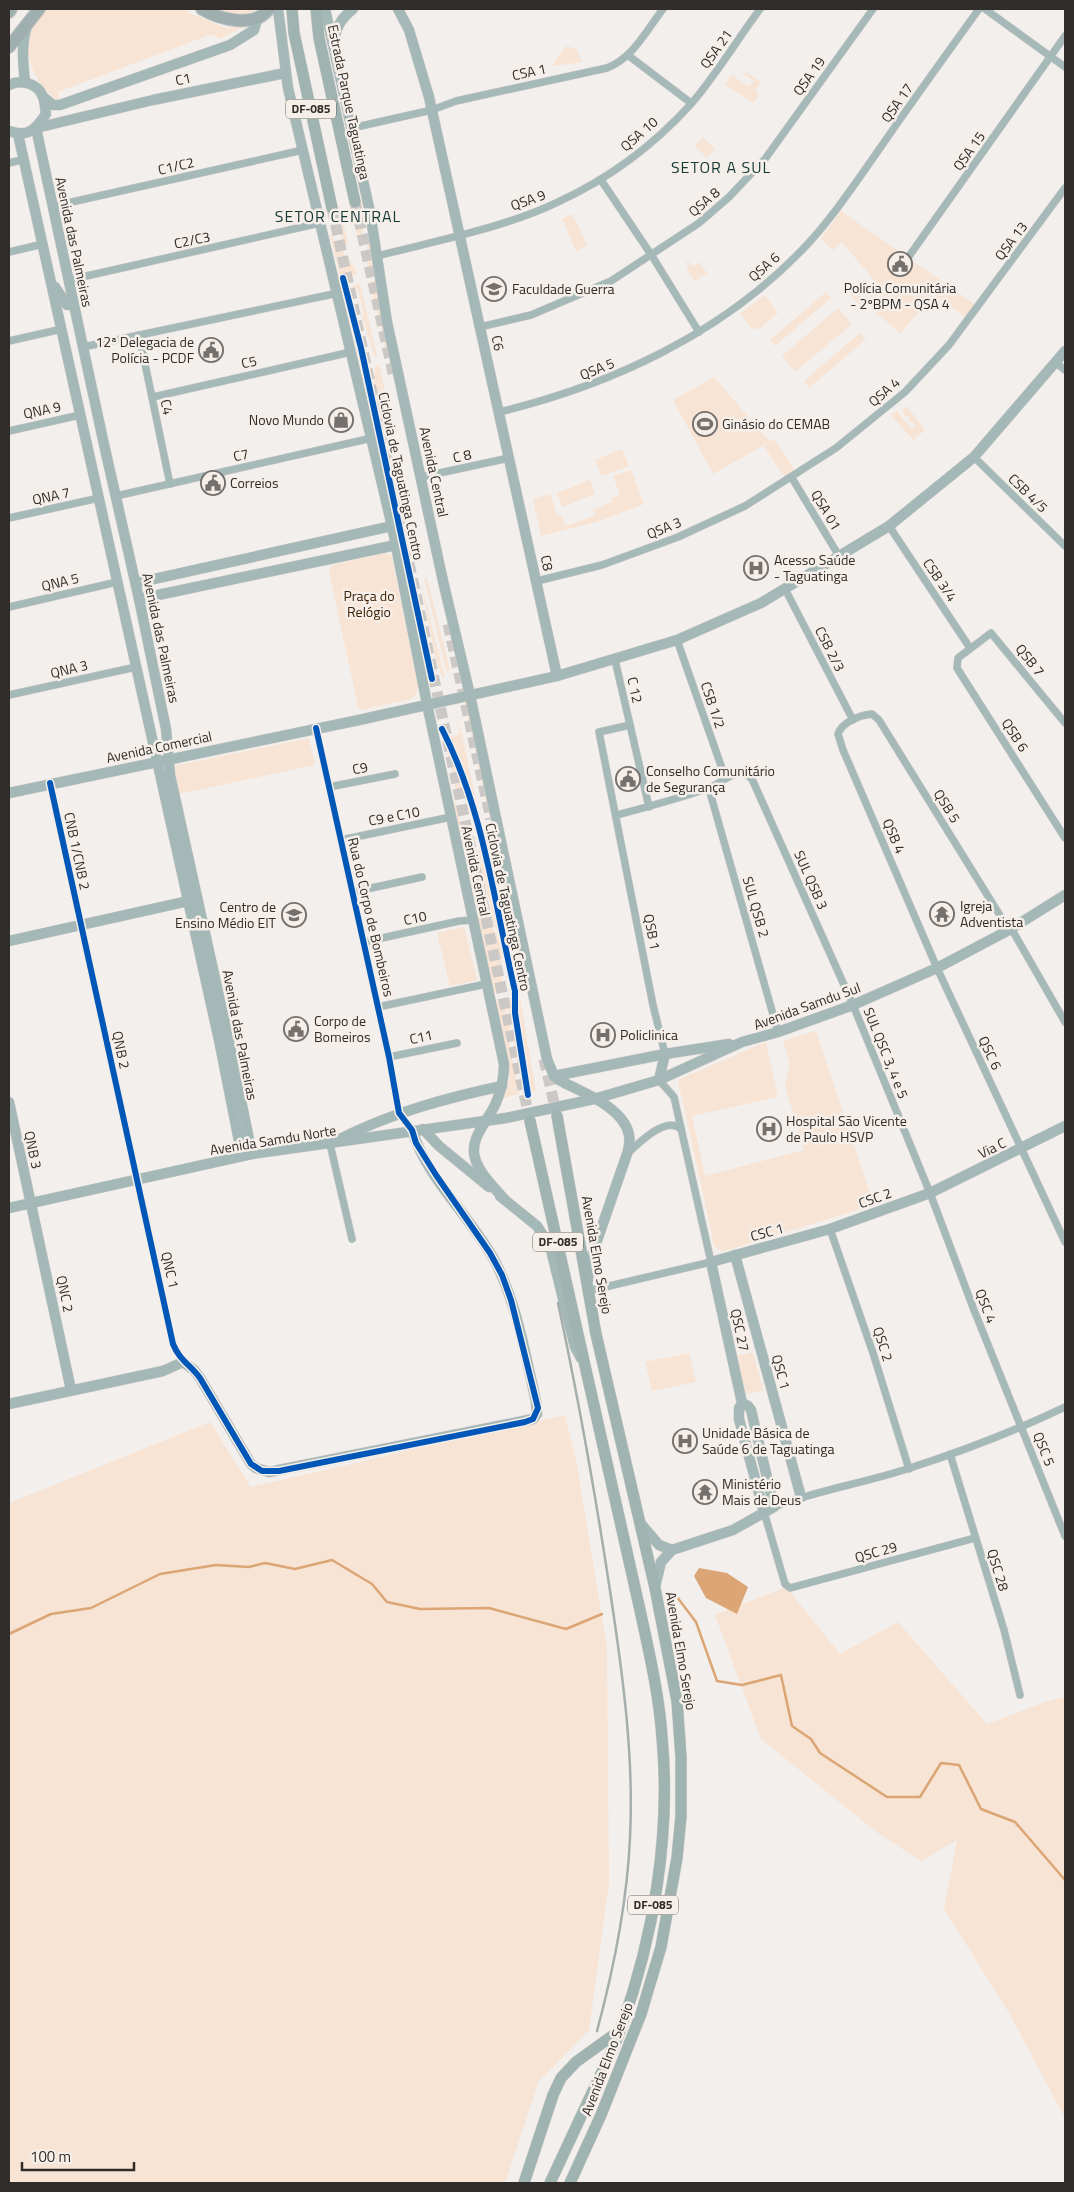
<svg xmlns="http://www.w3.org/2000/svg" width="1074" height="2192" viewBox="0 0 1074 2192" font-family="'Titillium Web',sans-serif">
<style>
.green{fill:#f8e4d4}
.water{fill:#dba575}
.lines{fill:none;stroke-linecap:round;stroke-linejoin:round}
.stream{stroke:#dba575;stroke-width:2.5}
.primary-tunnel{stroke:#ccc8c5;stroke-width:11;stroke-dasharray:11 5.5;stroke-linecap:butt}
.street-casing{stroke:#cfccca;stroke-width:8}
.secondary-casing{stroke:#cfccca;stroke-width:11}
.primary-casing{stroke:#cfccca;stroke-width:12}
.highway-casing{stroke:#cfccca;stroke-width:14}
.street{stroke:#a5b9b9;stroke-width:7}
.secondary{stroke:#a4b8b7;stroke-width:10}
.primary{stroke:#9fb3b0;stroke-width:11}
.highway{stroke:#9fafaf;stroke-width:12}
.rail{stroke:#a4aeac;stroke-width:2.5}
.cycleway-casing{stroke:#f6efe9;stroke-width:9}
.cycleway{stroke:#0057b8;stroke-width:6}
.labels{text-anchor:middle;stroke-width:5;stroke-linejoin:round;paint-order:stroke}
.shield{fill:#f6efe9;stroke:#6b6663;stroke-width:1}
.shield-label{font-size:12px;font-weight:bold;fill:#2f2c2a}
.street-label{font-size:14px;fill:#2f2c2a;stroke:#f6efe9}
.poi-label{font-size:14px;fill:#2f2c2a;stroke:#f6efe9;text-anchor:start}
.park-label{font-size:14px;fill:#402204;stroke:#f6efe9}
.quarter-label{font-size:16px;letter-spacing:1px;fill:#163939;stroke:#f6efe9}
</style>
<rect width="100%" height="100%" fill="#f3efec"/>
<g class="green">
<path d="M42 9H186L189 13 226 28 245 26 220 39 212 34 58 92 60 99H55C34 83 21 50 31 25 33 19 39 14 42 9Z"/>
<path d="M208 9H260L237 17Z"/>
<path d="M566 46 577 49 582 62 554 66 553 64Z"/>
<path d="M746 72 761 82 755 91 759 95 753 103 725 84 732 75 749 87 754 81 744 74Z"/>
<path d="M703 137 715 149 707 158 695 146Z"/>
<path d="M363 199C367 214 363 228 360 244L349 203Z"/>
<path d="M339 206 348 242 347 245 334 226 325 208Z"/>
<path d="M841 211 976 305 967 318 934 295 900 333 866 304 862 308 841 283 845 279 865 301 880 287 842 242 833 250 821 239Z"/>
<path d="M572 214 588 245 576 251 562 219Z"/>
<path d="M370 232 375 267 368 273 365 255Z"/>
<path d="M330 234 355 268 358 275 339 274Z"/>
<path d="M688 261 693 267 699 262 707 273 695 281 686 269 689 266 686 262Z"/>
<path d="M377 276 390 354 387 355 370 282 374 281Z"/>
<path d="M360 283 377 356 375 357 362 316 364 315 358 289 354 290 352 286Z"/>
<path d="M826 292 831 298 775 346 770 340Z"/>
<path d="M764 295 778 313 758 330 755 327 752 329 740 314Z"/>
<path d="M838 308 852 324 795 372 782 356Z"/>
<path d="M860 333 866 339 809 388 804 381Z"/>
<path d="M379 365 394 427 392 466 390 460 392 441 384 405 374 383 375 367Z"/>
<path d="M372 367 370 382 382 408 386 432 381 433 365 368Z"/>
<path d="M714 377 770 442 775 439 795 471 785 478 764 446 768 443 713 474 673 400Z"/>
<path d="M907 406 925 430 913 440 891 415 897 411 904 421 908 423 911 429 915 425 914 423 909 422 910 417 905 416 902 410Z"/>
<path d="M622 449 629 466 601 476 595 460Z"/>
<path d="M631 470 644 504 597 522 541 536 533 499 550 494 557 516 561 515 566 526 595 515 593 510 612 502 611 498 620 495 613 476Z"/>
<path d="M590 480 595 494 562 507 557 493Z"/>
<path d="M385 553 391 555 392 558 418 688 415 695 410 699 361 710 358 707 329 571 332 565Z"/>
<path d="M424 578H427L450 670H446Z"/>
<path d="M420 579 445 678H443L436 660Z"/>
<path d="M413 582 432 666 437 678H433Z"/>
<path d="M468 700 490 817H489L464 701Z"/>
<path d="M456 719 461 731 480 818 479 819 471 792 449 737 460 734Z"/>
<path d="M443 733 465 784 475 817H472L467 794 463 792 457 794Z"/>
<path d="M309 738 315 765 179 794 174 766Z"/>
<path d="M456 803 467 853 472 852 488 903V919L499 940 502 954 501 973 504 991 494 993 454 804Z"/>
<path d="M476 826H477L502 939 491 919 490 902 475 852 481 850 476 833Z"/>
<path d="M480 827H482L518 990H516Z"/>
<path d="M464 927 477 980 450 986 437 933Z"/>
<path d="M520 998 536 1091 524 1093 513 1040 514 1024 506 1004 509 999Z"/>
<path d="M495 1001 501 1003 506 1009 510 1025 509 1042 519 1094 503 1098 510 1077Z"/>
<path d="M816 1031 874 1205 724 1251 719 1250 714 1245 678 1080 766 1042 778 1097 692 1116 705 1176 804 1150 785 1086 790 1064 783 1041Z"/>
<path d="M753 1352 763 1390 746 1394 736 1356Z"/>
<path d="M689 1353 696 1382 652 1391 645 1362Z"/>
<path d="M565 1415 576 1459 607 1648 609 1883 589 2030 539 2081 505 2183H9V1503L210 1422 251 1487Z"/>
<path d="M786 1587 840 1654 898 1622 987 1724 1048 1701 1065 1697V2118L1009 2013 944 1909 957 1840 921 1861 879 1834 761 1739 715 1615Z"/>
</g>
<path class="water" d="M699 1568 727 1573 748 1587 737 1614 706 1598 694 1576Z"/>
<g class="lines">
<g class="stream">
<path d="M677 1597 696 1622 717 1681 742 1685 781 1675 792 1726 811 1739 820 1753 887 1797H920L941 1763 959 1765 981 1809 1015 1822 1065 1880"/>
<path d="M9 1634 51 1614 91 1608 160 1574 216 1565 249 1567 265 1563 295 1569 332 1560 372 1584 387 1602 420 1609 489 1608 566 1629 602 1614"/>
</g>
<g class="primary-tunnel">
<path d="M355 202 394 377"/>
<path d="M332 208 530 1121"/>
<path d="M448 624 491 819"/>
<path d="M544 1059 557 1116"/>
</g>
<defs>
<g id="street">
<path d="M985 9 1065 67"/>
<path d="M629 56 691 103"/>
<path d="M352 128 432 110 456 101 607 68C633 58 646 31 663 9"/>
<path d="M9 163 25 159"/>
<path d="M601 180 652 256 699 332"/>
<path d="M54 206 303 150"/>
<path d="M9 252 43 244"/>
<path d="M377 256C435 241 504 228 558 202 608 179 654 145 691 104 716 75 737 40 760 9"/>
<path d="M907 259 1065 36"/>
<path d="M69 280 320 223"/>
<path d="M480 327 531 315 611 281 699 223 729 197 765 159 873 9"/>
<path d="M139 335 170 484"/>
<path d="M9 341 62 329"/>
<path d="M83 347 338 293"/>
<path d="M1056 363 1065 370"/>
<path d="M153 397 351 352"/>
<path d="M499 412C611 385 721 334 802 250 831 220 854 185 878 151 911 103 945 56 979 9"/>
<path d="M9 431 80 415"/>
<path d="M974 457 1065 546"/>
<path d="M421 477 509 458"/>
<path d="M792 478 839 556"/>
<path d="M116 496 372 438"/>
<path d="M9 518 99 498"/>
<path d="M889 526 970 648"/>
<path d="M537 581 602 565 678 537 745 506 836 448 905 392 949 345 1065 188"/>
<path d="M785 589 853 720"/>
<path d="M9 607 117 582"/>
<path d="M677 640 725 777"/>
<path d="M615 660 649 807"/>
<path d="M9 695 136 667"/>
<path d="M1065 723 991 633 958 658 957 668 1065 838"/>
<path d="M630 725 599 732 653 1005 665 1054"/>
<path d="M316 728 389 1057 399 1113 412 1130"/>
<path d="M50 783 173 1344 183 1362"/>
<path d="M329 787 395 774"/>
<path d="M709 789 778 1032"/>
<path d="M617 815C647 807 677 799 706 789 720 785 729 772 745 773L752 779 853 1005 930 1193 974 1310 1065 1536"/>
<path d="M341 840 451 817"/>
<path d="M353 892 422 877"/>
<path d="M1011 928 1065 1022"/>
<path d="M1009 930 879 720 872 714C860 715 842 722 838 734L843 750 937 968 1065 1242"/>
<path d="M364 942 459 921 472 920"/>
<path d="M378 1007 486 984"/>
<path d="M389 1057 457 1043"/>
<path d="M330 1144 352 1239"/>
<path d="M628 1153C638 1144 666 1115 681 1129"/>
<path d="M830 1229 873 1353 909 1469"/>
<path d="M588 1291 711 1262 674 1097 659 1080"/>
<path d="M950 1454 1004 1630 1020 1695"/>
<path d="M774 1507C818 1490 865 1483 910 1468 963 1451 1015 1431 1065 1407"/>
<path d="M764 1512 785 1584 790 1588 975 1538"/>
</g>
<g id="secondary">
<path d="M278 9 288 88 392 526 427 704 504 1064C504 1079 501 1092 495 1105 487 1122 469 1139 475 1158 479 1173 494 1187 504 1199"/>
<path d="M325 9 370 212 387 322 443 581 470 695 547 1059 554 1076 559 1080C581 1092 624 1107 629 1135 630 1139 629 1146 628 1151L590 1261 588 1280"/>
<path d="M398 9 409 30 429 97 557 676"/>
<path d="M333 43C336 28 341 18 353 9"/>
<path d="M25 82C23 63 21 44 27 26"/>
<path d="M9 85C21 79 38 83 43 97 45 102 45 109 46 114 36 129 28 138 9 131"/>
<path d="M43 97 53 105H60L230 45 254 30 258 17"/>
<path d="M18 134 219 1040 242 1156"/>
<path d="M55 287 67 305H70L72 300"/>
<path d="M136 583 392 526"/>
<path d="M139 599 396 545"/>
<path d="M9 793 359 720 557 676 677 640 761 603 889 526 974 457 1065 351"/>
<path d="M9 941 193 900"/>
<path d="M554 1076 665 1054 729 1044"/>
<path d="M659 1080 665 1054"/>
<path d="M9 1102 71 1390"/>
<path d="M423 1129 439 1146 489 1187"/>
<path d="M340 1139C391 1113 446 1098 502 1086"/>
<path d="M252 1154 228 1037 170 775 166 729 139 599 103 440 36 128 153 100 285 73"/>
<path d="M500 1196 537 1226 550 1246 575 1347 581 1358"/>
<path d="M9 1208 252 1154 506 1118 594 1099 659 1080 742 1042 778 1032 853 1005 937 968 1009 930 1065 895"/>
<path d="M735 1255 801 1497"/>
<path d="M9 1404 163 1371 183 1362 194 1370 200 1378 251 1464 256 1468 269 1472 533 1419 537 1414 536 1401C525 1354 516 1298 492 1256 467 1213 427 1178 412 1130"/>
<path d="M764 1512 739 1419V1408L742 1403 711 1262 830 1229 930 1193 1065 1126"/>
<path d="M641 1524 659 1545 672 1550"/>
<path d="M655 1587 661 1562 672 1550 733 1530 774 1507 751 1410 748 1406 742 1403"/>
</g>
<g id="primary">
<path d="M292 9 294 33 332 208"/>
<path d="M316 9 319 38 355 202"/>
<path d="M557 1116 596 1334 655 1588 677 1701 681 1757V1816L677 1858 661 1947 641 2014 601 2115 570 2183"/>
<path d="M530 1121 640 1610C649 1652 659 1694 662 1737 671 1834 654 1936 621 2028 615 2046 606 2063 598 2080 582 2114 566 2149 550 2183"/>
<path d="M524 2183 553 2095 561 2078 576 2062 619 2031"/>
</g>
<g id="highway">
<path d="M202 9C219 19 254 29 269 9"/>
<path d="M9 12 11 9"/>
<path d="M9 47 39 9"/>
</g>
</defs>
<use href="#street" class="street-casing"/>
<use href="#secondary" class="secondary-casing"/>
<use href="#primary" class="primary-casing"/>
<use href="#highway" class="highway-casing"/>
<use href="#street" class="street"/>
<use href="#secondary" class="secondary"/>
<use href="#primary" class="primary"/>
<use href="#highway" class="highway"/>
<path class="rail" d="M558 1303C579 1401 596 1498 611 1597 623 1677 634 1757 630 1838 627 1904 614 1968 597 2031"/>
<defs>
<g id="cycleway">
<path d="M343 278 361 348 432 679"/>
<path d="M442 729C484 811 494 902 515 991V1013L528 1095"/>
<path d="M50 783 173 1344C180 1361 190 1364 200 1378L251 1464 262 1471H279L525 1422 533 1419 538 1408 511 1300 502 1275 490 1253 436 1175 416 1143 412 1130 399 1113 389 1057 316 728"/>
</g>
</defs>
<use href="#cycleway" class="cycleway-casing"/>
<use href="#cycleway" class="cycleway"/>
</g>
<defs>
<symbol id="civic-ring" viewBox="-11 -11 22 22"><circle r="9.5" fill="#f6efe9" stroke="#74706e" stroke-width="1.5"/><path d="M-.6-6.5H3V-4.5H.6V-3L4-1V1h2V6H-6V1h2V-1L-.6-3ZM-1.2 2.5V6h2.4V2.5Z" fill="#74706e"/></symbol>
<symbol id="university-ring" viewBox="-11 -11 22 22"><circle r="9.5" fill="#f6efe9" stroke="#74706e" stroke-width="1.5"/><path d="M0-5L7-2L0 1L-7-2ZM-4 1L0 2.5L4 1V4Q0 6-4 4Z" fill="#74706e"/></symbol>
<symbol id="shop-ring" viewBox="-11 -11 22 22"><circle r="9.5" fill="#f6efe9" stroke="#74706e" stroke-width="1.5"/><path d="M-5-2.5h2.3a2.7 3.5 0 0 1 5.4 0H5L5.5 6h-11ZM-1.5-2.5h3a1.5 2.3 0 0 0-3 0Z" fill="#74706e"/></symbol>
<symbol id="stadium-ring" viewBox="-11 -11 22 22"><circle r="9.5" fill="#f6efe9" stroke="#74706e" stroke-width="1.5"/><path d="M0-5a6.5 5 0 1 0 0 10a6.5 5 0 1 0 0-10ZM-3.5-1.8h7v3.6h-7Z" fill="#74706e"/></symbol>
<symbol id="hospital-ring" viewBox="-11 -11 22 22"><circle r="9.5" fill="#f6efe9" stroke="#74706e" stroke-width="1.5"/><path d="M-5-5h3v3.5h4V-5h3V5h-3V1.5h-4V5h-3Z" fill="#74706e"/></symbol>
<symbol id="temple-ring" viewBox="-11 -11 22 22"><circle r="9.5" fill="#f6efe9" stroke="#74706e" stroke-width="1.5"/><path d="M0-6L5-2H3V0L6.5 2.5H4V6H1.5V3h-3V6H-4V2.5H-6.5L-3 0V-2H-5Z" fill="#74706e"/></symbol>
<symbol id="school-ring" viewBox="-11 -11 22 22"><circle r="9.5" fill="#f6efe9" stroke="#74706e" stroke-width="1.5"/><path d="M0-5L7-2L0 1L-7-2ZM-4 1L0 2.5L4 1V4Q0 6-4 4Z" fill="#74706e"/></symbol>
</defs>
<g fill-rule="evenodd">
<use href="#civic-ring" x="886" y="250" width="28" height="28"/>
<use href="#university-ring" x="480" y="275" width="28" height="28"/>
<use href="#civic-ring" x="197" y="336" width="28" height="28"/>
<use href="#shop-ring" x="327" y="406" width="28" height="28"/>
<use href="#stadium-ring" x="691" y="410" width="28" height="28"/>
<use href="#civic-ring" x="199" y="469" width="28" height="28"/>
<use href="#hospital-ring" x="742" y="554" width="28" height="28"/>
<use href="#civic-ring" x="614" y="765" width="28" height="28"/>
<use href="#temple-ring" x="928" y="900" width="28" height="28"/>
<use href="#school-ring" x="280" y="901" width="28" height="28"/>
<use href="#civic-ring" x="282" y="1015" width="28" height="28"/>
<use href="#hospital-ring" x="589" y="1021" width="28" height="28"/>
<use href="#hospital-ring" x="755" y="1115" width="28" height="28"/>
<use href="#hospital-ring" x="671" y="1427" width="28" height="28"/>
<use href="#temple-ring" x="691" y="1478" width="28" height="28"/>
</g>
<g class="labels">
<g class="shield">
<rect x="286" y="99.5" width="50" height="19" rx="4"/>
<rect x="533" y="1232.5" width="50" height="19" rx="4"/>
<rect x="628" y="1895.5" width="50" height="19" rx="4"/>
</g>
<g class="shield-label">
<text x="311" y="113">DF-085</text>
<text x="558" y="1246">DF-085</text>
<text x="653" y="1909">DF-085</text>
</g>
<g class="street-label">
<text transform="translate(716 49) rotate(-54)" y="5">QSA 21</text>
<text transform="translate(529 72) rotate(-12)" y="5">CSA 1</text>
<text transform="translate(809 76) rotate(-54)" y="5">QSA 19</text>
<text transform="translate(183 79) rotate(-12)" y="5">C1</text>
<text transform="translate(349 102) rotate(78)" y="5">Estrada Parque Taguatinga</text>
<text transform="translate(897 103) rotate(-55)" y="5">QSA 17</text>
<text transform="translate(639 134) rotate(-41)" y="5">QSA 10</text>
<text transform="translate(969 151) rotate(-54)" y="5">QSA 15</text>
<text transform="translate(176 166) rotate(-13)" y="5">C1/C2</text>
<text transform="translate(528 200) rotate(-20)" y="5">QSA 9</text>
<text transform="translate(704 202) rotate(-41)" y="5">QSA 8</text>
<text transform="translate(192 240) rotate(-12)" y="5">C2/C3</text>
<text transform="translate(1011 241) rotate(-53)" y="5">QSA 13</text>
<text transform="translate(74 242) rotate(78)" y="5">Avenida das Palmeiras</text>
<text transform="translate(764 267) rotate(-41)" y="5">QSA 6</text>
<text transform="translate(498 343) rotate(78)" y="5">C6</text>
<text transform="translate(249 362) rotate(-13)" y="5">C5</text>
<text transform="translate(597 369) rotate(-22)" y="5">QSA 5</text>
<text transform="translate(884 392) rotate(-41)" y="5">QSA 4</text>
<text transform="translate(167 407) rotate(78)" y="5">C4</text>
<text transform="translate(42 410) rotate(-12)" y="5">QNA 9</text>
<text transform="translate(241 455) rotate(-13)" y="5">C7</text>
<text transform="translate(462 456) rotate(-12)" y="5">C 8</text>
<text transform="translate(434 472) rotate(78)" y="5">Avenida Central</text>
<text transform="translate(401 476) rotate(78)" y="5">Ciclovia de Taguatinga Centro</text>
<text transform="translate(1028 493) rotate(44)" y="5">CSB 4/5</text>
<text transform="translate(51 496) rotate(-12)" y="5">QNA 7</text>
<text transform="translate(826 510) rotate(59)" y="5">QSA 01</text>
<text transform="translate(664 528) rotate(-22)" y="5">QSA 3</text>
<text transform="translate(547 563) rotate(77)" y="5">C8</text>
<text transform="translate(940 580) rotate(56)" y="5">CSB 3/4</text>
<text transform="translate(60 582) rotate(-13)" y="5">QNA 5</text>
<text transform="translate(161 638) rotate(78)" y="5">Avenida das Palmeiras</text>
<text transform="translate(830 649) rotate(63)" y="5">CSB 2/3</text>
<text transform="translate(1030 660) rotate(51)" y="5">QSB 7</text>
<text transform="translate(69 669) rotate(-13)" y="5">QNA 3</text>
<text transform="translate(635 690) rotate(77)" y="5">C 12</text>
<text transform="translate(713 705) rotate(71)" y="5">CSB 1/2</text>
<text transform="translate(1015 735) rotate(57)" y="5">QSB 6</text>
<text transform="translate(159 747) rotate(-12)" y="5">Avenida Comercial</text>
<text transform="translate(360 768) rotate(-12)" y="5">C9</text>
<text transform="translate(947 806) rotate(58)" y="5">QSB 5</text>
<text transform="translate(394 816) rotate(-11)" y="5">C9 e C10</text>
<text transform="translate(894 836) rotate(67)" y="5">QSB 4</text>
<text transform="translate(77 851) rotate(78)" y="5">CNB 1/CNB 2</text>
<text transform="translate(476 871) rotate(78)" y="5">Avenida Central</text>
<text transform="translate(811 880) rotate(66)" y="5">SUL QSB 3</text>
<text transform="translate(508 907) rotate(78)" y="5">Ciclovia de Taguatinga Centro</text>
<text transform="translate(756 907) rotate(74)" y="5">SUL QSB 2</text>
<text transform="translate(371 917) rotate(77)" y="5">Rua do Corpo de Bombeiros</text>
<text transform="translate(415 918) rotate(-12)" y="5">C10</text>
<text transform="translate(652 932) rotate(79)" y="5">QSB 1</text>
<text transform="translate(807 1006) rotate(-20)" y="5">Avenida Samdu Sul</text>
<text transform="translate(240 1035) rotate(79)" y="5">Avenida das Palmeiras</text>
<text transform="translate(421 1037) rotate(-12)" y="5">C11</text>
<text transform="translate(121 1050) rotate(78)" y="5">QNB 2</text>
<text transform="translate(886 1053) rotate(68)" y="5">SUL QSC 3, 4 e 5</text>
<text transform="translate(990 1053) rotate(65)" y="5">QSC 6</text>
<text transform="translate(273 1140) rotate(-9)" y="5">Avenida Samdu Norte</text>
<text transform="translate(992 1148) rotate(-26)" y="5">Via C</text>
<text transform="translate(33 1150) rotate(78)" y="5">QNB 3</text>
<text transform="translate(875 1198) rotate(-20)" y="5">CSC 2</text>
<text transform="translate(767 1232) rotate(-15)" y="5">CSC 1</text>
<text transform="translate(597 1255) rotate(80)" y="5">Avenida Elmo Serejo</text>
<text transform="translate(170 1270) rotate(77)" y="5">QNC 1</text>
<text transform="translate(65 1294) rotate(78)" y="5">QNC 2</text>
<text transform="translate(986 1306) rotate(69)" y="5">QSC 4</text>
<text transform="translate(740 1330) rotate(78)" y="5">QSC 27</text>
<text transform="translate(883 1344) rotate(72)" y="5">QSC 2</text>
<text transform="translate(781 1372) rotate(75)" y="5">QSC 1</text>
<text transform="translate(1044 1449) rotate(68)" y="5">QSC 5</text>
<text transform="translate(876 1552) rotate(-16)" y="5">QSC 29</text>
<text transform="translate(998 1570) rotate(73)" y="5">QSC 28</text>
<text transform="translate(681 1651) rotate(80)" y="5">Avenida Elmo Serejo</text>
<text transform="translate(607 2059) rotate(-69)" y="5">Avenida Elmo Serejo</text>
</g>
<g class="poi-label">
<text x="900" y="293" text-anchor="middle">Polícia Comunitária<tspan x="900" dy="16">- 2ºBPM - QSA 4</tspan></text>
<text x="512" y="294">Faculdade Guerra</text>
<text x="194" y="347" text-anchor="end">12ª Delegacia de<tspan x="194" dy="16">Polícia - PCDF</tspan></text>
<text x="324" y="425" text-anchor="end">Novo Mundo</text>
<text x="722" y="429">Ginásio do CEMAB</text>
<text x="230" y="488">Correios</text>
<text x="774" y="565">Acesso Saúde<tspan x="774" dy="16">- Taguatinga</tspan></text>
<text x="646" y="776">Conselho Comunitário<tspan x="646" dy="16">de Segurança</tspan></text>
<text x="960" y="911">Igreja<tspan x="960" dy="16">Adventista</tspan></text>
<text x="276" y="912" text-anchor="end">Centro de<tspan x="276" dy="16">Ensino Médio EIT</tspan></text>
<text x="314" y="1026">Corpo de<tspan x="314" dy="16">Bomeiros</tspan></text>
<text x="620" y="1040">Policlinica</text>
<text x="786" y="1126">Hospital São Vicente<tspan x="786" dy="16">de Paulo HSVP</tspan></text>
<text x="702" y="1438">Unidade Básica de<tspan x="702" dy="16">Saúde 6 de Taguatinga</tspan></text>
<text x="722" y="1489">Ministério<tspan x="722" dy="16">Mais de Deus</tspan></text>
</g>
<g class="park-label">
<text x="369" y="601">Praça do<tspan x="369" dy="16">Relógio</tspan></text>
</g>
<g class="quarter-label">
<text x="721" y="173">SETOR A SUL</text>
<text x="338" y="222">SETOR CENTRAL</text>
</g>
</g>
<rect width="1074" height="2192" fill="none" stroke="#2f2c2a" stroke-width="20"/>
<path d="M22 2162v8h112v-8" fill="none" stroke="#2f2c2a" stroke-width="2.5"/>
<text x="30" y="2162" font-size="15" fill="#2f2c2a" stroke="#f6efe9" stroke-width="4" paint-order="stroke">100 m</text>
</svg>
